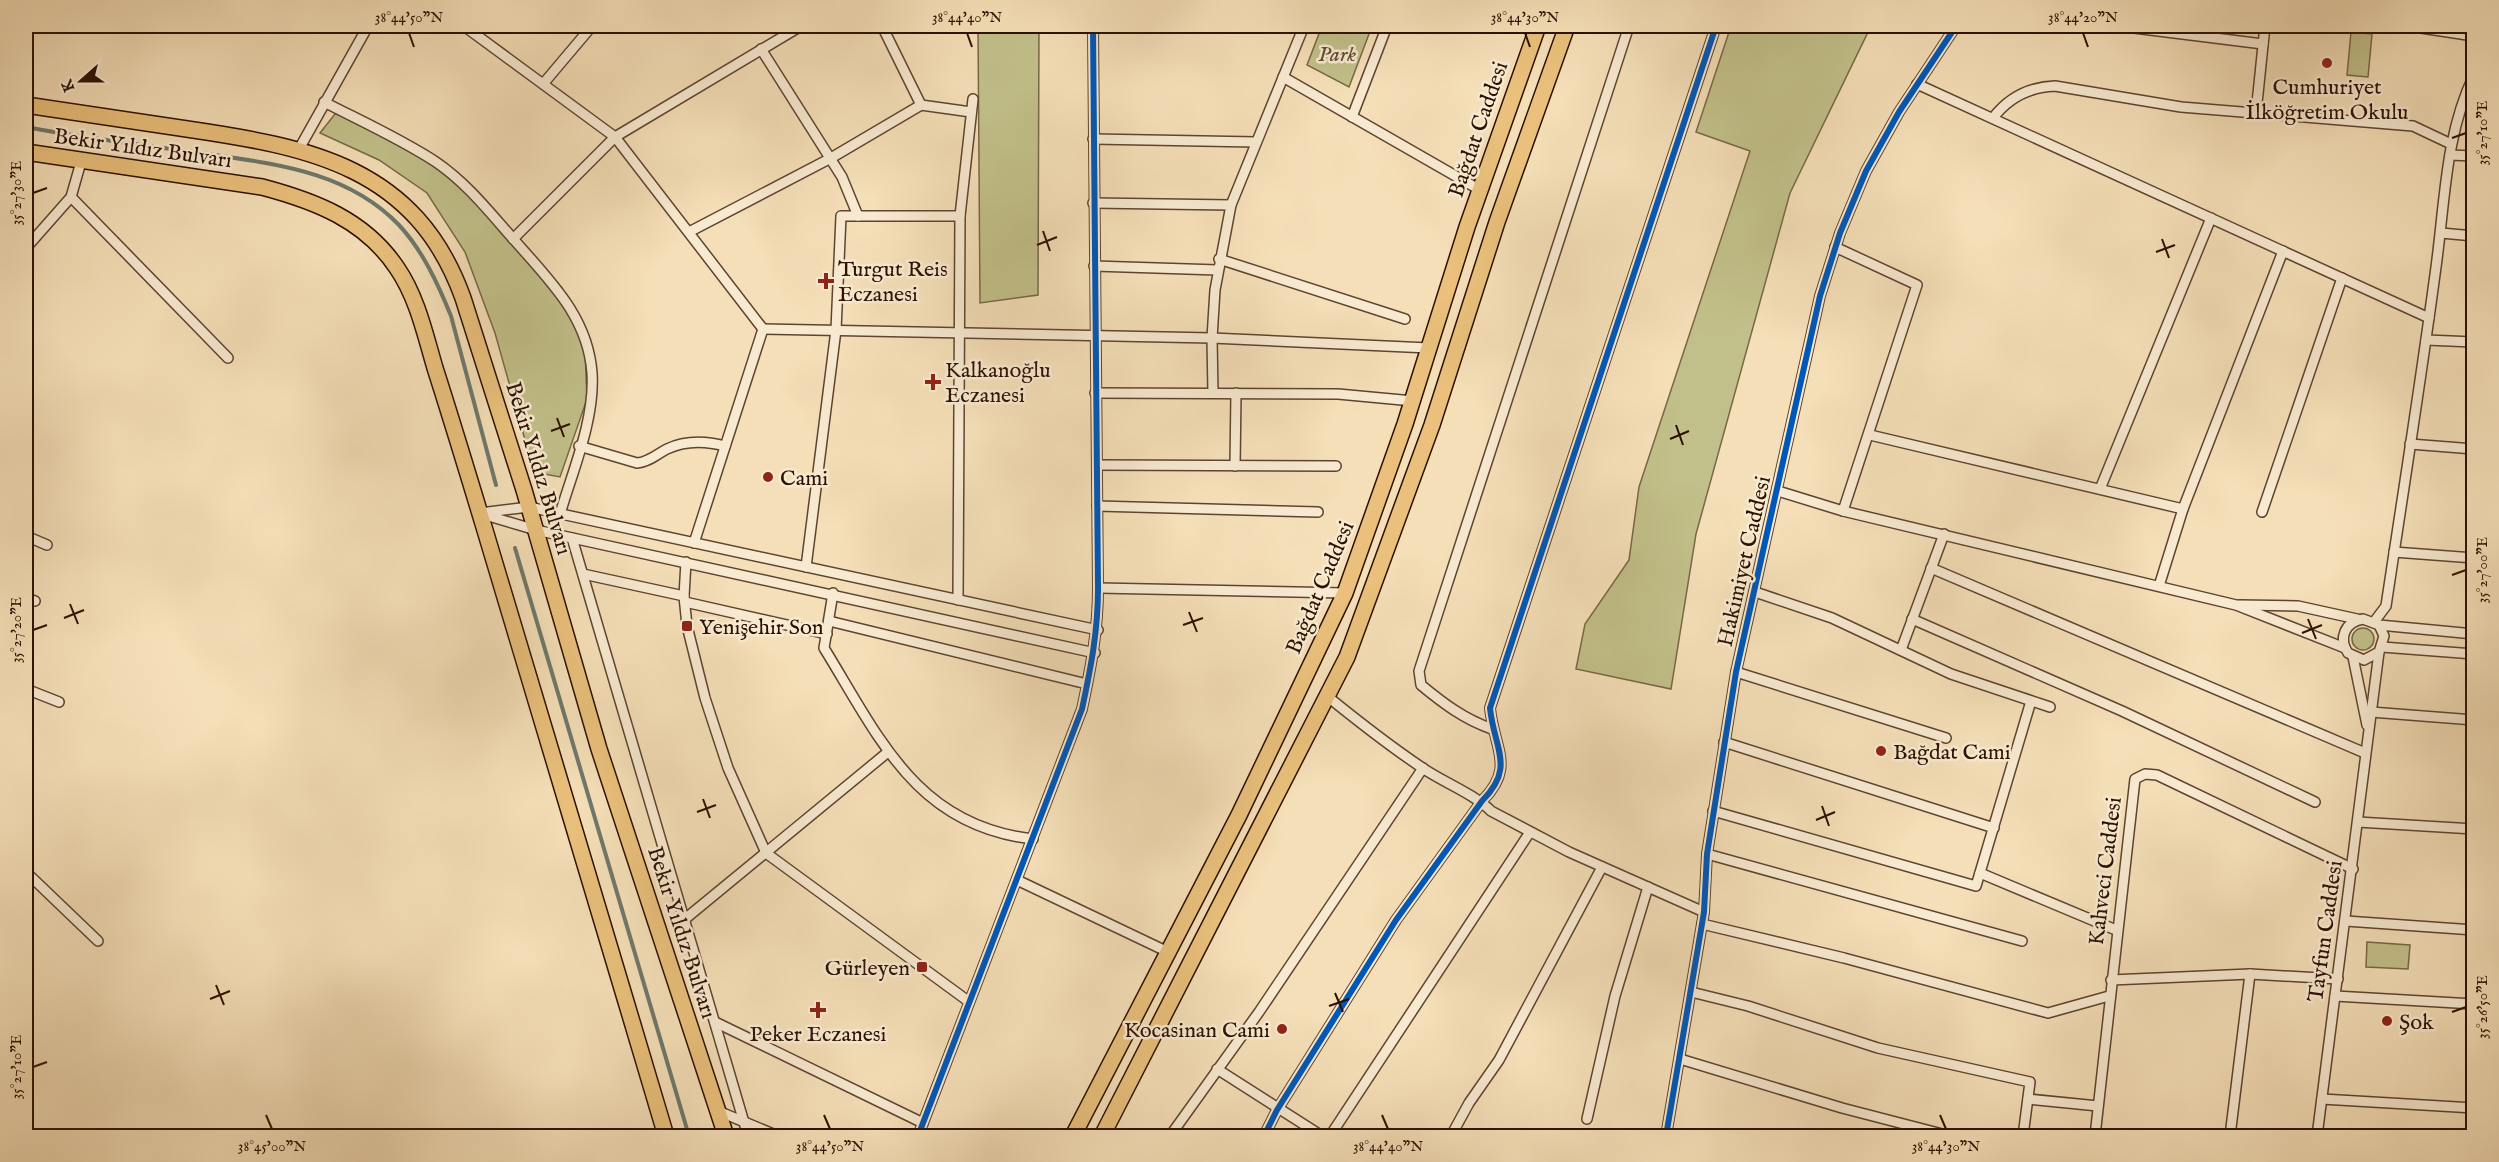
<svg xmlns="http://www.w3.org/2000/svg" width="2499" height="1162" viewBox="0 0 2499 1162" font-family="'IM FELL English',serif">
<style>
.green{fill:#c2c08a;stroke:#776846;stroke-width:1.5}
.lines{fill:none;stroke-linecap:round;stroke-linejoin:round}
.stream{stroke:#6f786b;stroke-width:4}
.minor-casing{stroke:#5e442f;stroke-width:12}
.primary-casing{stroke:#2c1101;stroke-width:18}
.minor{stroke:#f8ead1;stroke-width:9}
.primary{stroke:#eac07c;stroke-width:15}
.cycleway-casing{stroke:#f8ead1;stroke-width:10}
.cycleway{stroke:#0057b8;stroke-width:6}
.ticks{fill:none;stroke:#2c1101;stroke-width:2}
.poi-dot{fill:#8f2418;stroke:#f8ead1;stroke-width:2}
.labels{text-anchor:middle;stroke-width:5;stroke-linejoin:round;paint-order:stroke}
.park-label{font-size:22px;font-style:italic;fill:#604e31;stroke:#f8ead1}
.poi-label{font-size:22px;fill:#2c1101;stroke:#f8ead1;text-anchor:start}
.street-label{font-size:22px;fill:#2c1101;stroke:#f8ead1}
.neatline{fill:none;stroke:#2c1101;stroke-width:2}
.ticks-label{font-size:15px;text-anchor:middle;fill:#2c1101}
</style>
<rect width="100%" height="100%" fill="#f5dfb8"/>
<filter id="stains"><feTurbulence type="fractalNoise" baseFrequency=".00333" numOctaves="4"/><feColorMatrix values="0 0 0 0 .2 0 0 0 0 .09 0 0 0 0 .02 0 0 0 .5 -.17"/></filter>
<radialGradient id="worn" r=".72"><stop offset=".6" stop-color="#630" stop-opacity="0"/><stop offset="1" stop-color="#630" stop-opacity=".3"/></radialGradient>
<g class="green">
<path d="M978 26H1039L1038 295 980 303Z"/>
<path d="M1322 26H1372L1349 87 1307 65Z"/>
<path d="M1731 26H1855L1868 32 1790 193 1696 534 1671 689 1576 669 1585 624 1629 560 1639 487 1750 151 1696 132Z"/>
<path d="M2351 32 2372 34 2368 77 2347 75Z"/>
<path d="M335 114 359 118 453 174 562 288 585 350 587 399 560 477 534 472 495 333 465 252 427 193 379 160 320 133Z"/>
<circle cx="2363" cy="639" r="11"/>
<path d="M2367 942 2410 945 2408 969 2366 967Z"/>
</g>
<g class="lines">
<g class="stream">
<path d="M26 127C83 138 143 145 202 153 273 164 346 170 399 225 423 251 438 284 451 316L496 485"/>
<path d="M515 548 689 1136"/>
</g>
<defs>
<g id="minor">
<path d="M464 26 615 137 763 329"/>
<path d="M882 26 921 105 971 112"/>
<path d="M2118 26 2263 44"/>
<path d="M2408 26 2474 36"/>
<path d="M761 49 842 177 858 216"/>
<path d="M1283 77 1480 190"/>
<path d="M543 84 592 26"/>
<path d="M1917 84 2429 318"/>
<path d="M324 102C361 121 401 139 436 162 468 184 490 213 516 242 550 281 588 317 592 373 595 419 573 470 560 514"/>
<path d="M2256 113 2265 26"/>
<path d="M1352 117 1387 26"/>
<path d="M1993 118C2009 97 2029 87 2055 86L2181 107 2413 126 2451 144"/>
<path d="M1093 139 1256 142"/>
<path d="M299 149 368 26"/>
<path d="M2450 155 2474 156"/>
<path d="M71 197 228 358"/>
<path d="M1093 203 1231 205"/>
<path d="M689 232 831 158 921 105"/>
<path d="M2441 233 2474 236"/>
<path d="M513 239 615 137 801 26"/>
<path d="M1835 247 1917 285 1843 511"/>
<path d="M26 248 71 197 81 162"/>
<path d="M1219 259 1405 319"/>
<path d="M1094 266 1218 270"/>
<path d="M763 329 1212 338 1429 348"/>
<path d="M2426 340 2474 342"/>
<path d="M1095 393 1338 394 1413 401"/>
<path d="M1213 393 1212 338 1215 290 1231 205 1304 26"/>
<path d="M1870 435 2183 509"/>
<path d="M2410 444 2474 449"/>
<path d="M579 446 637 463C649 462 657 454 667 449 686 440 706 441 725 446"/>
<path d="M1097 465 1336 466"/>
<path d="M1235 466 1236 393"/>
<path d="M2100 489 2211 218"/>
<path d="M1778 491 1843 511 2236 605 2345 648"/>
<path d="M1097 506 1318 512"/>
<path d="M2262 512 2342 278"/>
<path d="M480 513 529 507 1098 630"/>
<path d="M485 515 536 530 1095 653"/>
<path d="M26 536 47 545"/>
<path d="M572 538 748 1136"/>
<path d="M694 543 763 329"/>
<path d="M2394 552 2474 558"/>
<path d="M686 562 684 596 687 626 705 698 728 768 766 853 968 1001"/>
<path d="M806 567 836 330 841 216H960"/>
<path d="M1931 568 2365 753"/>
<path d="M583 574 684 596"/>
<path d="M2159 586 2183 509 2283 251"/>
<path d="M1098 588 1345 593"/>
<path d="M1755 592 1832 618 1951 674 2050 707"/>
<path d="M833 593 824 648C879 737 916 826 1033 839"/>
<path d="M26 598 35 601"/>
<path d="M958 600 960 216 973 99"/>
<path d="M685 602 827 634"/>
<path d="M2239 605 2298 606 2357 619"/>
<path d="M1912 619 2122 711 2315 802"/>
<path d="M829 621 1087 684"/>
<path d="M2374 622 2386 606C2403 493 2421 380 2436 267 2445 202 2445 135 2474 75"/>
<path d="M2379 625 2384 636 2379 652 2364 660 2348 653C2338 638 2345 622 2363 619L2379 625 2474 634"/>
<path d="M2382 647 2474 654"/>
<path d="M1901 650 1944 534"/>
<path d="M2353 657 2367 725"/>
<path d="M1736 672 1946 738"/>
<path d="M26 689 59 702"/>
<path d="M1327 696C1359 722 1391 747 1424 769 1445 783 1474 794 1491 811L1569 852 1704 912"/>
<path d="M2371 712 2474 720"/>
<path d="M1492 729C1464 719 1444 704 1421 685L1419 671 1629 26"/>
<path d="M1724 742 1994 828"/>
<path d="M1713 811 1976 886 2031 701"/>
<path d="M2358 822 2474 829"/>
<path d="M1707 854 2022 941"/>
<path d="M26 872 98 941"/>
<path d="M1980 873 2116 930"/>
<path d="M1017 880 1168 952"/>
<path d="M685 919 888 752"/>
<path d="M2346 921 2474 930"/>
<path d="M1702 924 1844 958 2048 1013 2109 996"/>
<path d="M2111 980 2250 974 2338 979"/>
<path d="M1691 992 1748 1006 1878 1048 2030 1082 2023 1136"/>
<path d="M2335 996 2474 1004"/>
<path d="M715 1022 923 1123"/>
<path d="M1680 1059 1842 1108 1950 1136"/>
<path d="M1217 1069 1322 1136"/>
<path d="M2028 1099 2098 1106"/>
<path d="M2322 1099 2474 1108"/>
<path d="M718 1111 778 1136"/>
<path d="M1587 1119 1615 996 1648 887"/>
<path d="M1667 1133 1681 1136"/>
<path d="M918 1136 1082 709C1091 667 1098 631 1098 588L1093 26"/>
<path d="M1170 1136 1259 1012 1423 768"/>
<path d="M1264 1136 1277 1110 1396 920 1482 801C1516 767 1494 749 1490 708L1716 26"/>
<path d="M1330 1136 1530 832"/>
<path d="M1451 1136 1469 1103 1499 1060 1602 867"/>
<path d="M1666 1136 1704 912 1707 854 1736 672 1820 296 1840 233 1866 171 1899 112 1956 26"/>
<path d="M2095 1136 2135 779 2145 774 2157 775 2353 869"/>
<path d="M2230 1136 2250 974"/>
<path d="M2317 1136 2379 652"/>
</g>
<g id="primary">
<path d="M26 105C79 113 133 121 187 129 310 147 416 167 463 298L524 490 599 749 726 1136"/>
<path d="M26 152 262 187C315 201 365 220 397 268 417 297 425 334 435 368 452 421 468 474 484 527 544 731 606 933 666 1136"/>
<path d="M1073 1136 1239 815 1345 593 1405 424 1467 227 1538 26"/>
<path d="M1102 1136 1347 657 1432 425 1497 222 1567 26"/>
</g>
</defs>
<use href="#minor" class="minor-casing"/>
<use href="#primary" class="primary-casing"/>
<use href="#minor" class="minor"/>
<use href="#primary" class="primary"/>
<defs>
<g id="cycleway">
<path d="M918 1136 1082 709C1091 667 1098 631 1098 588L1093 26"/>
<path d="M1264 1136 1277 1110 1396 920 1482 801C1516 767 1494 749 1490 708L1716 26"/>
<path d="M1666 1136 1704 912 1707 854 1736 672 1820 296 1840 233 1866 171 1899 112 1956 26"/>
</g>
</defs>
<use href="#cycleway" class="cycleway-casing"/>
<use href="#cycleway" class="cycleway"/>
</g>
<path class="ticks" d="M409 33 414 47M967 33 972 47M1525 33 1530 47M2083 33 2088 47M2452 138 2466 133M33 193 47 188M1043 231 1050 251M2162 239 2169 258M1037 245 1057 237M2156 252 2175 245M557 418 564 437M1676 425 1683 445M551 431 570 424M1670 439 1689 431M2452 575 2466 570M70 604 78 624M1189 612 1197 632M64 618 84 610M2308 619 2316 639M1183 625 1203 618M33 630 47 625M2302 633 2322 625M703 799 710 818M1822 806 1829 826M697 812 716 805M1816 820 1835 812M216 985 224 1005M1335 993 1343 1012M210 999 230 991M1329 1006 1349 999M2452 1012 2466 1007M33 1067 47 1062M266 1115 272 1129M824 1115 830 1129M1382 1115 1388 1129M1940 1115 1946 1129"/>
<g class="poi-dot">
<circle cx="2327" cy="63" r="6"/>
<path d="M823 272h6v6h6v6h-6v6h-6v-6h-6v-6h6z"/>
<path d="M930 373h6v6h6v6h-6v6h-6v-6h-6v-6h6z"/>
<circle cx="768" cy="477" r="6"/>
<rect x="681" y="620" width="12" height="12" rx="3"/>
<circle cx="1881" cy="751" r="6"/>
<rect x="916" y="961" width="12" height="12" rx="3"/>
<path d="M815 1001h6v6h6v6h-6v6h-6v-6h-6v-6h6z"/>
<circle cx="2387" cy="1021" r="6"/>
<circle cx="1282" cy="1029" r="6"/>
</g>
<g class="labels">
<g class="park-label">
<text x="1337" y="61">Park</text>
</g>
<g class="poi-label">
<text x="2327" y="94" text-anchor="middle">Cumhuriyet<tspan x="2327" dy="25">İlköğretim Okulu</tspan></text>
<text x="838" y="276">Turgut Reis<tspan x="838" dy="25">Eczanesi</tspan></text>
<text x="945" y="377">Kalkanoğlu<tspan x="945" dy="25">Eczanesi</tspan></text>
<text x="780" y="485">Cami</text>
<text x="699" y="634">Yenişehir Son</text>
<text x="1893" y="759">Bağdat Cami</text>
<text x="910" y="975" text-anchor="end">Gürleyen</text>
<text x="2399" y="1029">Şok</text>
<text x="1270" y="1037" text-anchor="end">Kocasinan Cami</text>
<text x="818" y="1041" text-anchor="middle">Peker Eczanesi</text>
</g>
<g class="street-label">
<text transform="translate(1477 129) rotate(-71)" y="8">Bağdat Caddesi</text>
<text transform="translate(143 147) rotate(8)" y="8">Bekir Yıldız Bulvarı</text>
<text transform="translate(540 468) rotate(73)" y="8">Bekir Yıldız Bulvarı</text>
<text transform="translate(1743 561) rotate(-77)" y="8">Hakimiyet Caddesi</text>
<text transform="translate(1319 587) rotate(-67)" y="8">Bağdat Caddesi</text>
<text transform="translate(2104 871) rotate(-83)" y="8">Kahveci Caddesi</text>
<text transform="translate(2324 931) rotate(-82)" y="8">Tayfun Caddesi</text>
<text transform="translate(683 932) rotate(72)" y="8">Bekir Yıldız Bulvarı</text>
</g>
</g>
<rect width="2499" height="1162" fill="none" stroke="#f5dfb8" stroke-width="66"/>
<g transform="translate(81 81) rotate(249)" stroke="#f8ead1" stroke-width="4.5" paint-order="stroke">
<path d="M0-4.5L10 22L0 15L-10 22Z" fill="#2c1101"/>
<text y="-9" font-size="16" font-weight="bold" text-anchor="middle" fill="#2c1101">K</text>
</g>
<rect x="33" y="33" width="2433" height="1096" class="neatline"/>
<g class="ticks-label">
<text x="409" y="22">38°44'50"N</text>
<text x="967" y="22">38°44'40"N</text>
<text x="1525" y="22">38°44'30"N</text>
<text x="2083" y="22">38°44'20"N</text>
<text transform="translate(2482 133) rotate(-90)" y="5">35°27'10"E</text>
<text transform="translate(16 193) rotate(-90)" y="5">35°27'30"E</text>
<text transform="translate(2482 570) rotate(-90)" y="5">35°27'00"E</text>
<text transform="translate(16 630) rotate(-90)" y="5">35°27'20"E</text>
<text transform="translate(2482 1007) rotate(-90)" y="5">35°26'50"E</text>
<text transform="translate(16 1067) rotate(-90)" y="5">35°27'10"E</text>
<text x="272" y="1151">38°45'00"N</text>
<text x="830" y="1151">38°44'50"N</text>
<text x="1388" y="1151">38°44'40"N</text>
<text x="1946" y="1151">38°44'30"N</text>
</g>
<rect width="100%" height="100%" filter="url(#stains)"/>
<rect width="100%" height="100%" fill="url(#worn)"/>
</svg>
